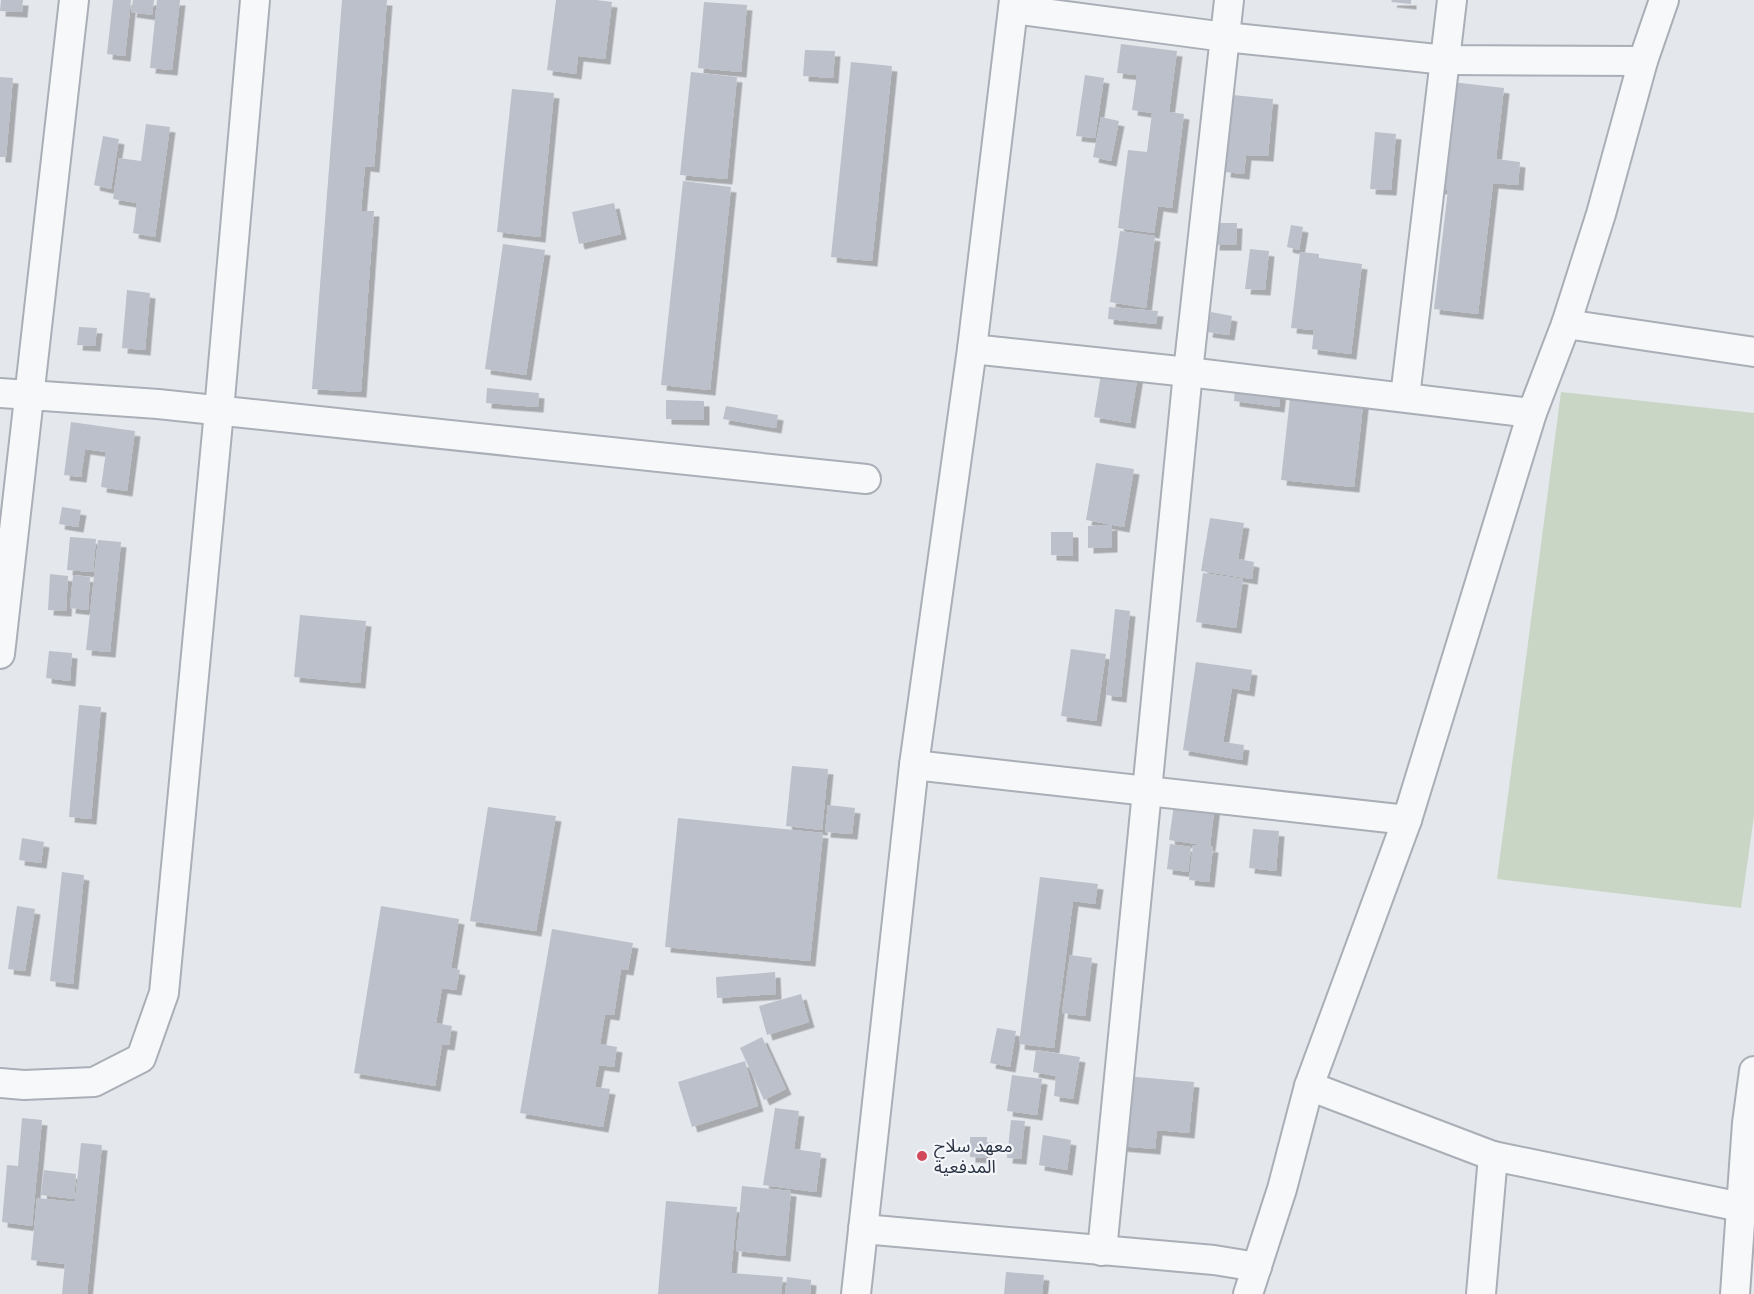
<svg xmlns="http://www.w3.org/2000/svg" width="1754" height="1294" viewBox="0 0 1754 1294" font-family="Poppins,'Noto Sans Arabic',sans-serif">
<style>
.green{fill:#c9d6c5}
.building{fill:#bbc0ca;filter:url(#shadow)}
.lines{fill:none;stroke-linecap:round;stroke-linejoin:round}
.street-casing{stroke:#a9aeb7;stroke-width:32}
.street{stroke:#f7f8fa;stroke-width:28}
.poi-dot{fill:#d1495b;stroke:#f4f6f9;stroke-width:2}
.labels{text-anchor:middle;stroke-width:4.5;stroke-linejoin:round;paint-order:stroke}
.poi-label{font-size:18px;fill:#2b3445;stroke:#f4f6f9;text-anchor:start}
</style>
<defs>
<filter id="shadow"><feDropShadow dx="5.5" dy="5.5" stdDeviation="0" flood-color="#0004"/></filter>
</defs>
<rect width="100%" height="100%" fill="#e4e7ec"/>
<path class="green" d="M1561 392 1754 413V816L1741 908 1497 879Z"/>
<g class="building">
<path d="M1 0H23L22 12 0 11Z"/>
<path d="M113 0H131L125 56 107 54Z"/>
<path d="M133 0H154L152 15 131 12Z"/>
<path d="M157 0H180L172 70 150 68Z"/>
<path d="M342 0H387L374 167 365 166 361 211H374L361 392 312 389Z"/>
<path d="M556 0H596L612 2 605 59 578 56 576 74 547 70Z"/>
<path d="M1392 0H1411V4L1391 2Z"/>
<path d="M704 2 747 5 741 72 698 68Z"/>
<path d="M1121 44 1177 51 1169 112 1184 114 1172 208 1158 206 1154 233 1118 228 1128 150 1147 152 1152 113 1132 110 1137 75 1117 73Z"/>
<path d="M805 50 835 51 833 78 803 76Z"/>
<path d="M851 62 892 66 872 261 831 257Z"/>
<path d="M691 72 737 77 727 179 680 175Z"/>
<path d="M1085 75 1104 78 1095 138 1076 136Z"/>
<path d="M0 77 13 78 6 157H0Z"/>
<path d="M1452 82 1504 88 1496 159 1520 162 1518 185 1493 183 1478 314 1434 309 1448 190 1436 188Z"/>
<path d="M512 89 554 93 540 237 497 232Z"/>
<path d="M1233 95 1273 99 1268 156 1246 155 1244 174 1225 172Z"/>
<path d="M1101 117 1119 121 1111 161 1093 157Z"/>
<path d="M146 124 170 127 155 237 133 233 137 203 113 199 119 158 141 161Z"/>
<path d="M1375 132 1396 134 1391 190 1370 189Z"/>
<path d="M103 136 119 139 111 189 94 185Z"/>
<path d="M683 181 731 187 710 390 661 385Z"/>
<path d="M614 203 621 234 579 244 572 212Z"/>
<path d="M1215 223H1237L1236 245H1214Z"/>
<path d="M1291 225 1303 227 1299 250 1287 247Z"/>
<path d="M1120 231 1155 236 1146 308 1110 302Z"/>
<path d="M503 244 545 250 526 375 485 369Z"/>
<path d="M1250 249 1269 251 1265 290 1245 289Z"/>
<path d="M1300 252 1319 254V258L1362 264 1351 354 1312 349 1314 330 1291 328Z"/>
<path d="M127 290 150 293 145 350 122 348Z"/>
<path d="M1109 307 1158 311 1156 324 1108 319Z"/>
<path d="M1211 312 1232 316 1229 335 1207 332Z"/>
<path d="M79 327 97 328 95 346 77 345Z"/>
<path d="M1102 368 1138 374 1130 423 1094 417Z"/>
<path d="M1236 377 1282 381 1279 407 1234 401Z"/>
<path d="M487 388 539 393 538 407 486 403Z"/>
<path d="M1291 389 1364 396 1354 487 1281 480Z"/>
<path d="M666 400 704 401V420L666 419Z"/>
<path d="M726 406 778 415 776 428 723 419Z"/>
<path d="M71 422 135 431 127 491 101 487 106 452 85 449 81 477 64 475Z"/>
<path d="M1096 463 1134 469 1124 527 1086 520Z"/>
<path d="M62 507 81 510 78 527 59 524Z"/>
<path d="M1210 518 1244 523 1238 559 1254 562 1252 579 1201 571Z"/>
<path d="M1112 525V547L1088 548V526Z"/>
<path d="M1051 532H1073V556L1051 555Z"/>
<path d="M70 537 96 539 93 572 67 570Z"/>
<path d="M98 540 121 542 110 652 86 650Z"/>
<path d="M1203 573 1243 579 1236 628 1196 622Z"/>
<path d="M50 574 68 576 66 611 48 610Z"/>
<path d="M73 575 90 577 88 610 70 608Z"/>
<path d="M1115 609 1130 611 1121 697 1106 695Z"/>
<path d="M300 615 366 621 360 683 294 677Z"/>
<path d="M1071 649 1106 654 1096 721 1061 716Z"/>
<path d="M49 651 72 653 70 681 46 678Z"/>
<path d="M1196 662 1252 670 1249 691 1232 688 1223 742 1244 745 1242 760 1183 750Z"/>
<path d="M79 705 101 707 91 819 69 817Z"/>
<path d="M792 766 828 769 822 830 786 826Z"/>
<path d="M1175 798 1215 804 1210 846 1169 840Z"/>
<path d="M828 805 855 808 852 834 825 832Z"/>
<path d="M488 807 556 816 536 931 470 921Z"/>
<path d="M678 818 823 833 810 961 665 947Z"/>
<path d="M1253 829 1279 831 1276 871 1249 868Z"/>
<path d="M22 838 44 842 41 863 19 860Z"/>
<path d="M1170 844 1191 847 1188 872 1167 869Z"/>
<path d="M1193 845 1213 847 1209 882 1189 880Z"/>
<path d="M62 872 84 875 73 984 50 981Z"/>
<path d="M1040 877 1098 884 1095 904 1073 901 1054 1048 1019 1044Z"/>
<path d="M17 906 35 909 25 971 8 969Z"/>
<path d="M381 906 459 919 451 968 460 970 456 990 442 988 436 1023 452 1026 449 1045 442 1044 435 1086 354 1073Z"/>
<path d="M552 929 633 943 628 970 621 969 614 1015 605 1014 600 1044 617 1047 614 1067 599 1065 595 1087 610 1089 603 1127 520 1113Z"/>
<path d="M1070 955 1092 958 1085 1016 1062 1013Z"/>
<path d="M775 972 776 994 717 998 716 977Z"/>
<path d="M801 994 809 1022 767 1035 759 1006Z"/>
<path d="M997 1028 1016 1031 1010 1067 990 1063Z"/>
<path d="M762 1037 786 1089 764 1100 740 1048Z"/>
<path d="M1036 1050 1080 1057 1073 1099 1054 1096 1056 1076 1033 1072Z"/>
<path d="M745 1061 758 1106 692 1127 678 1082Z"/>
<path d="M1012 1075 1042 1079 1037 1115 1007 1111Z"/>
<path d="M1125 1076 1194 1082 1189 1133 1157 1130 1155 1149 1118 1146Z"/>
<path d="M775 1108 799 1111 794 1149 821 1153 816 1192 763 1185Z"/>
<path d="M22 1118 42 1120 32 1226 2 1222 7 1165 18 1166Z"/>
<path d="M1011 1120 1025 1121 1021 1159 1007 1158Z"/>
<path d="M1043 1135 1071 1140 1067 1170 1039 1165Z"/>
<path d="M970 1137H987L986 1158 970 1157Z"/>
<path d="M81 1143 102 1145 87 1294H62L65 1264 31 1260 37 1198 75 1202Z"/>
<path d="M44 1170 76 1174 74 1199 41 1195Z"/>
<path d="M742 1186 791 1191 785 1256 736 1251Z"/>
<path d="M666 1201 737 1207 731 1273 783 1277 781 1294H658Z"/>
<path d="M1006 1272 1044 1275 1042 1294H1004Z"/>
<path d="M787 1277 811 1280 810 1294H785Z"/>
</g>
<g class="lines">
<defs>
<g id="street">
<path d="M1013 9 1225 37 1446 60 1643 61"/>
<path d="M1566 324 1754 352"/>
<path d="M972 349 1188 372 1532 413"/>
<path d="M0 393 158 404 866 479"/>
<path d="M1405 397 1452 0"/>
<path d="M0 654 74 0"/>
<path d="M914 765 1407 820"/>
<path d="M0 1083 24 1085 94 1082 141 1058 164 993 219 411 255 0"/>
<path d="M1309 1086 1493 1156 1741 1207"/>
<path d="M863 1229 1214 1260 1257 1267"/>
<path d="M1102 1251 1188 372 1229 0"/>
<path d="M856 1294 914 765 972 349 1014 0"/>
<path d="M1248 1294 1282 1189 1309 1086 1407 820 1532 413 1566 324 1601 214 1643 61 1664 0"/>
<path d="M1481 1294 1493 1156"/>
<path d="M1735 1294 1747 1123 1754 1071"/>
</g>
</defs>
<use href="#street" class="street-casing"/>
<use href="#street" class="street"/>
</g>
<circle class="poi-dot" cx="922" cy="1156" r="6"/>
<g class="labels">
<g class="poi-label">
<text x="934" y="1152">معهد سلاح<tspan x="934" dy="21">المدفعية</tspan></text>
</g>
</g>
</svg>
